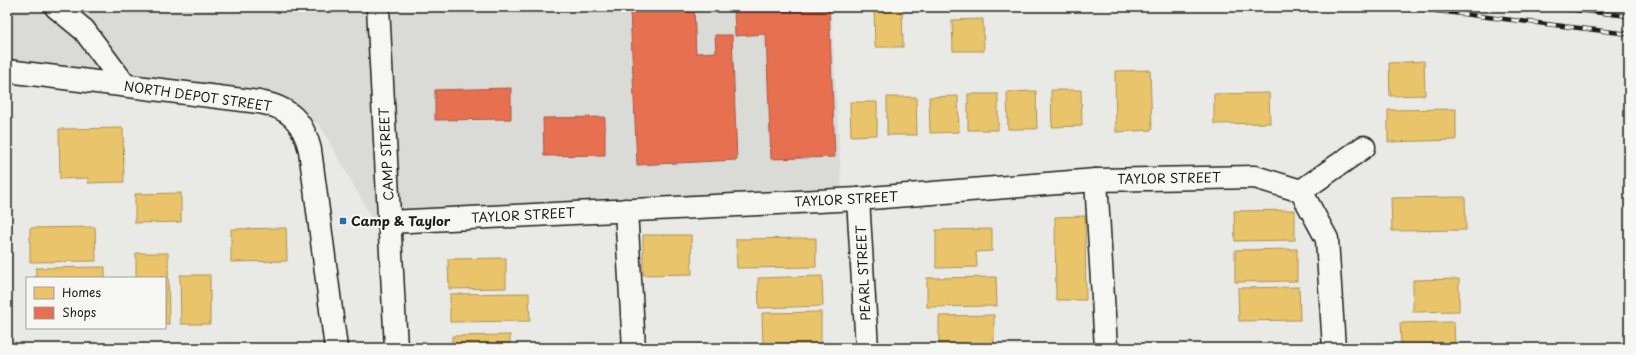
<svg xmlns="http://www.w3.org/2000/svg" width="1636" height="355" viewBox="0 0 1636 355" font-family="'Playpen Sans',sans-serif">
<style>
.built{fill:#dadad6}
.homes{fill:#e9c46a;stroke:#ac9253}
.shops{fill:#e76f51;stroke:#aa5641}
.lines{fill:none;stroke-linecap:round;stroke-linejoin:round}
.minor-casing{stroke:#1c1c1c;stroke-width:25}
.minor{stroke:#f6f6f2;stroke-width:22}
.rail-casing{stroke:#1c1c1c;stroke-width:4.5}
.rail{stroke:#f6f6f2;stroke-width:3;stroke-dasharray:9;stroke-linecap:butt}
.poi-dot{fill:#1f6fb2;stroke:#f6f6f2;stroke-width:1.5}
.labels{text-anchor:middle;stroke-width:4;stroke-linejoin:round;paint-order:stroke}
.street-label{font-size:13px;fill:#1c1c1c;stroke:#f6f6f2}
.poi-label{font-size:13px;font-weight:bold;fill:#1c1c1c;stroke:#f6f6f2;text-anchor:start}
</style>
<rect width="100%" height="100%" fill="#e9e9e5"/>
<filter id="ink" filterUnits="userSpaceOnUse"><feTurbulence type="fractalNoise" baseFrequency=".025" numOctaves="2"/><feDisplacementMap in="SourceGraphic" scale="8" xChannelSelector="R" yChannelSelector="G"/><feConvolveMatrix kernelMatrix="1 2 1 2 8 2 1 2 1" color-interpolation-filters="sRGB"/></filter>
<g filter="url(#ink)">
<path class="built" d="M7 7H831L842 194 375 224 320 125 269 98 7 68Z"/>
<g class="homes">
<path d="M874 7H902L903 47H875Z"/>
<path d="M983 19 984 51H953L952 20Z"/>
<path d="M1424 61 1425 95 1390 96 1389 63Z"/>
<path d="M1150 70 1152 130 1116 132 1115 71Z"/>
<path d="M1051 90H1081L1082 126 1052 127Z"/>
<path d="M1036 91 1037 129H1008L1007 92Z"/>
<path d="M1269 93 1270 123 1214 124V94Z"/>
<rect x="968" y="94" width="30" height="36"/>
<path d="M958 96 959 132 930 133 929 97Z"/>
<path d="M887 97H916L917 135H887Z"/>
<path d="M850 102H877V135L851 136Z"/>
<path d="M1456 109V140L1388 142V110Z"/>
<path d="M123 128 124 182 88 183V178L60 179 59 129Z"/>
<path d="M181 193V222L135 223V194Z"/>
<path d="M1465 197 1466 230 1392 231 1391 198Z"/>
<path d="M1295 210V240L1235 241 1234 211Z"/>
<path d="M1085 216 1086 300H1056L1055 217Z"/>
<path d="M95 227 96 261 30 262V228Z"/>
<path d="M286 228 287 261 231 262V229Z"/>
<path d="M992 229V251L976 252 977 267 936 268V230Z"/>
<path d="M643 235H691L692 274 643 275Z"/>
<path d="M816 238V267L737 268 736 239Z"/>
<path d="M1297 249V281L1235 282V250Z"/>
<path d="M136 253H168L169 324H165V278H136Z"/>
<path d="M506 258V288L449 289 448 259Z"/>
<path d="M105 267V278H36V268Z"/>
<path d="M180 275H210V324H181Z"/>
<path d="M822 276 823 306 759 308 758 278Z"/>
<path d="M996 277 997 306 927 307V278Z"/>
<path d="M1459 279V311L1413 312V280Z"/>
<path d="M1299 287 1300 320 1239 321 1238 288Z"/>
<path d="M529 293 530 321 450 322V294Z"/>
<path d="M821 312V346L763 347 762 313Z"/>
<path d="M994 315V344L939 345V316Z"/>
<path d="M1454 322 1455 344 1401 345 1400 323Z"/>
<path d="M510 335V348H452V336Z"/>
</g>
<g class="shops">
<path d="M694 7 696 53 716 52 715 35H732L737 160 637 165 630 10Z"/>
<path d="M734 7H829L835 157 771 159 766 34 735 36Z"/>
<path d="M511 88V119L435 120V90Z"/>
<path d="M605 117V155L544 156 543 118Z"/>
</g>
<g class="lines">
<defs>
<g id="minor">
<path d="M56 7 84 30 125 85"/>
<path d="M378 7 396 348"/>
<path d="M7 71 259 102C289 107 303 121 310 150L336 348"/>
<path d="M1096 180 1106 348"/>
<path d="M1301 191 1327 239 1334 348"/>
<path d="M1301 191 1364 147"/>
<path d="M858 199 867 348"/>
<path d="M626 210 634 348"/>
<path d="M389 222 858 199 1096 180 1255 177 1301 191"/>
</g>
</defs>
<use href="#minor" class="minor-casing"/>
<use href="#minor" class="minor"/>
<defs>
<g id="rail">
<path d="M1404 7 1629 34"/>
<path d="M1549 7 1629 16"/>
</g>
</defs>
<use href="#rail" class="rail-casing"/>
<use href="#rail" class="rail"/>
</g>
</g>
<rect class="poi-dot" x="339" y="217" width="8" height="8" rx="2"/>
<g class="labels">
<g class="street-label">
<text transform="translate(198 96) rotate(8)" y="5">NORTH DEPOT STREET</text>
<text transform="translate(386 154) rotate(-93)" y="5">CAMP STREET</text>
<text transform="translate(1169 178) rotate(-1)" y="5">TAYLOR STREET</text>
<text transform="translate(846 199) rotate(-3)" y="5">TAYLOR STREET</text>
<text transform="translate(523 215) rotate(-3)" y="5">TAYLOR STREET</text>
<text transform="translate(863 273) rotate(-93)" y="5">PEARL STREET</text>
</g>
<g class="poi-label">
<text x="351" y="226">Camp &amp; Taylor</text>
</g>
</g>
<rect width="1636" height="355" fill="none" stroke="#f6f6f2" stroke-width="24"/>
<rect x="12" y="12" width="1612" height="331" fill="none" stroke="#1c1c1c" stroke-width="1.5" filter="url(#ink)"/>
<rect x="26" y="277" width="140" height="52" fill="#f6f6f2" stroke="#9f9f9c"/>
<rect x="34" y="287" width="20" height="12" fill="#e9c46a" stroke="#9f9f9c"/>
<text x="62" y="297" font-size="12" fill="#1c1c1c">Homes</text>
<rect x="34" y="307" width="20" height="12" fill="#e76f51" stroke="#9f9f9c"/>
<text x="62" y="317" font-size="12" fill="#1c1c1c">Shops</text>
</svg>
